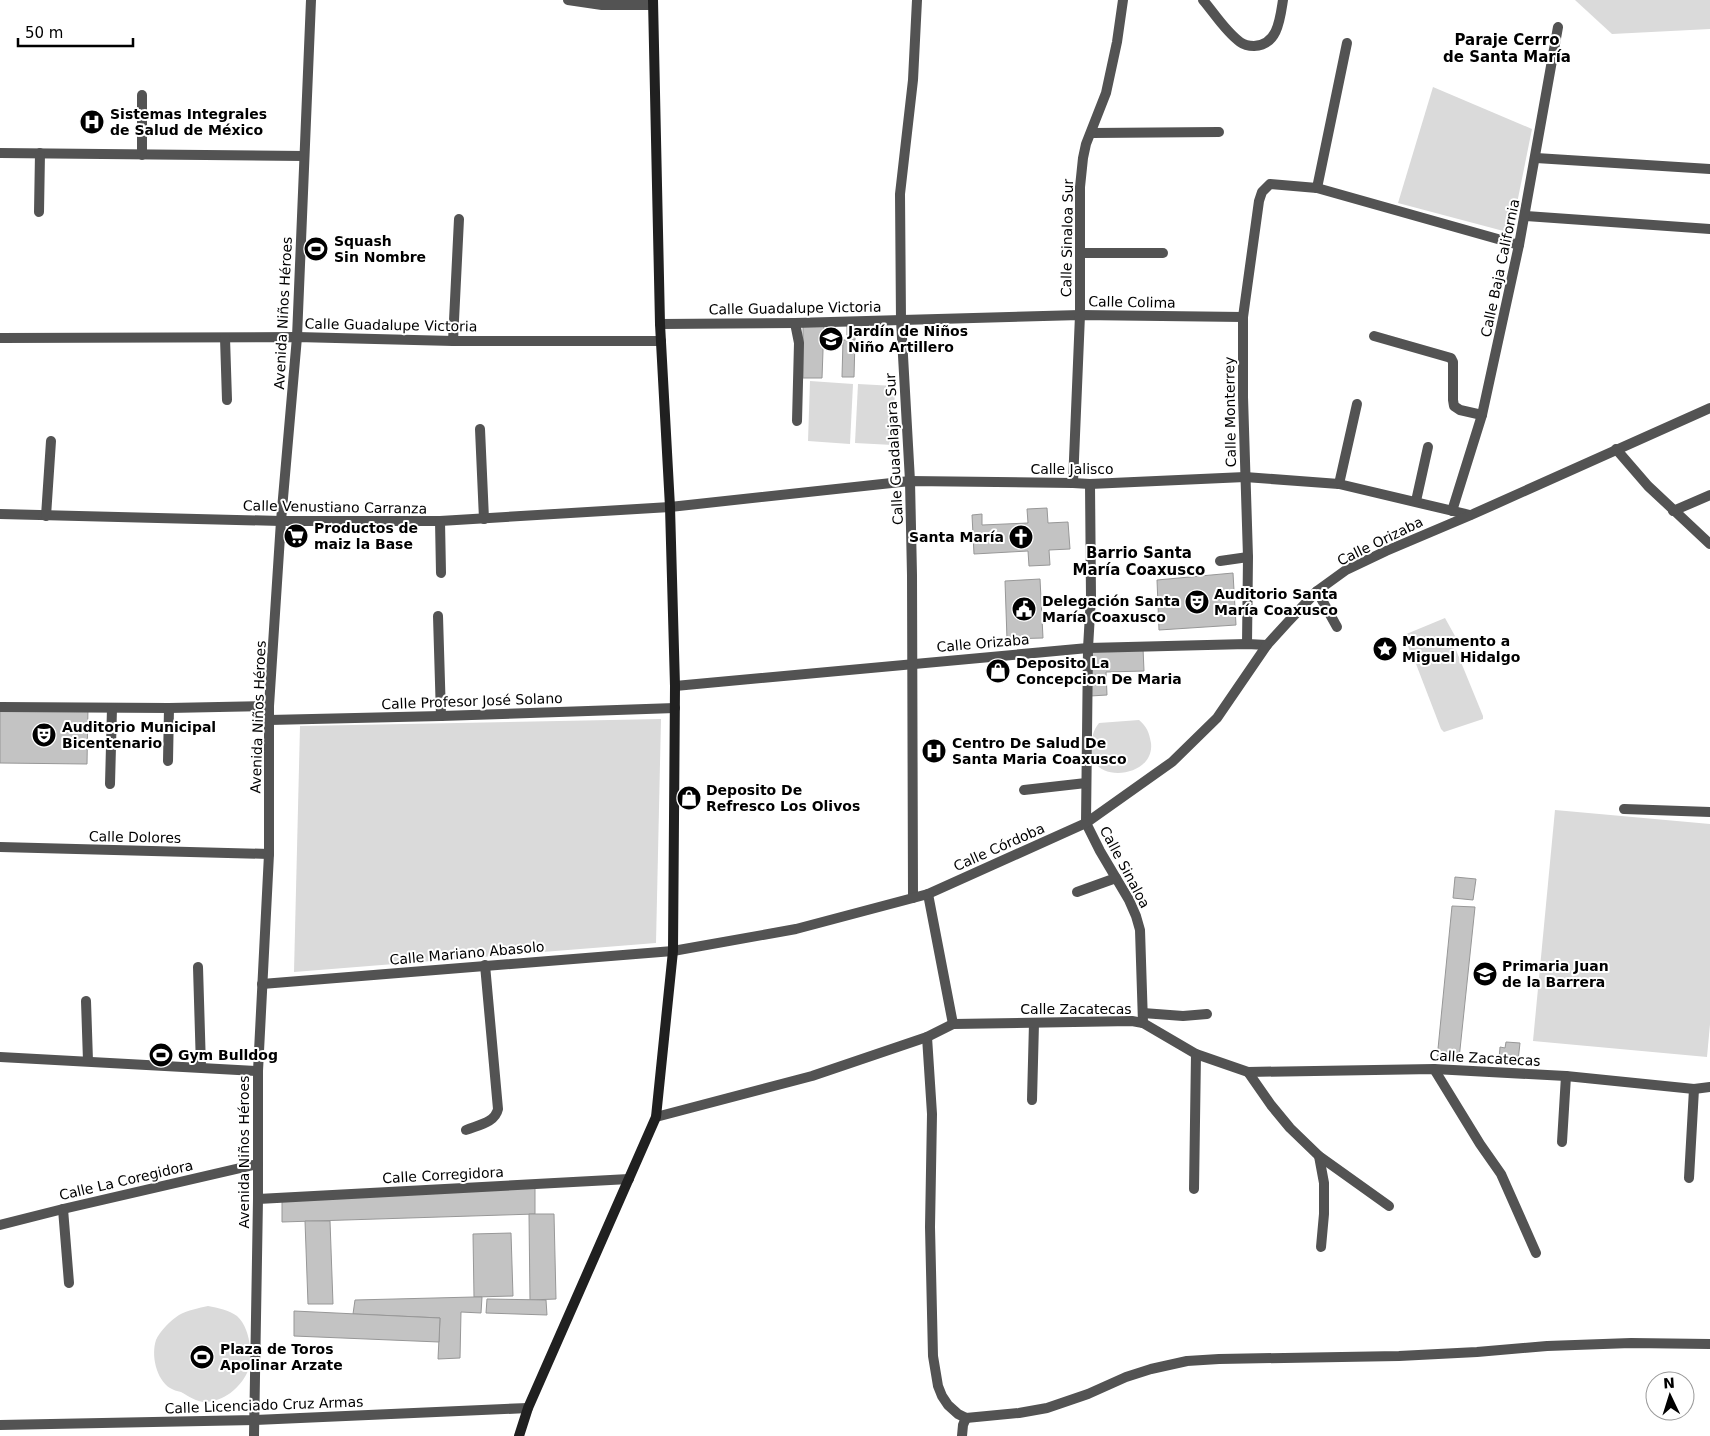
<svg xmlns="http://www.w3.org/2000/svg" width="1710" height="1436" viewBox="0 0 1710 1436" font-family="'DejaVu Sans',sans-serif">
<style>
.green{fill:#dadada}
.building{fill:#c3c3c3;stroke:#979797}
.lines{fill:none;stroke-linecap:round;stroke-linejoin:round}
.street{stroke:#535353;stroke-width:10}
.secondary{stroke:#202020;stroke-width:10}
.labels{text-anchor:middle;stroke-width:4;stroke-linejoin:round;paint-order:stroke}
.poi-label{font-size:14px;font-weight:bold;fill:#000;stroke:#fff;text-anchor:start}
.street-label{font-size:14px;fill:#000;stroke:#fff}
.neighbourhood-label{font-size:15px;font-weight:bold;fill:#000;stroke:#fff}
</style>
<rect width="100%" height="100%" fill="#fff"/>
<g class="green">
<path d="M1575 0H1710V29L1612 34Z"/>
<path d="M1433 87 1532 129 1511 233 1398 203Z"/>
<path d="M810 381 853 384 850 444 808 441Z"/>
<path d="M858 384 895 386 893 445 855 443Z"/>
<path d="M1445 618 1460 645 1452 648 1456 650 1483 716V719L1444 732 1441 729 1416 664 1417 659 1413 660 1404 635Z"/>
<path d="M661 719 656 943 294 972 300 726Z"/>
<path d="M1139 720C1147 727 1149 732 1151 743 1155 778 1092 784 1092 752 1092 741 1091 733 1099 723Z"/>
<path d="M1555 810 1710 824V1024L1707 1057 1533 1041Z"/>
<path d="M208 1306C218 1308 229 1310 237 1316 245 1323 249 1336 250 1347 250 1355 251 1365 247 1373 240 1388 223 1402 205 1402 197 1402 188 1396 181 1392 177 1391 173 1390 170 1388 156 1379 151 1355 156 1340 160 1331 171 1320 179 1315 188 1310 199 1308 208 1306Z"/>
</g>
<g class="building">
<rect x="847" y="322" width="8" height="18"/>
<path d="M803 323H824L822 378H803Z"/>
<path d="M843 340H855L854 377H842Z"/>
<path d="M1047 508 1048 523 1068 522 1070 549 1049 550 1050 565 1029 566 1028 551 974 554 972 515 982 514V525L1028 523 1027 509Z"/>
<path d="M1233 573 1236 625 1159 630 1157 580Z"/>
<path d="M1040 579 1043 638 1007 639 1005 581Z"/>
<path d="M1143 648 1144 671 1106 672 1107 695 1090 696 1089 649Z"/>
<path d="M0 707H88L87 764 0 763Z"/>
<path d="M1455 877 1476 879 1473 900 1453 898Z"/>
<path d="M1452 906 1475 907 1459 1059H1437Z"/>
<path d="M1506 1042 1520 1043 1518 1061H1499L1500 1047 1505 1048Z"/>
<path d="M535 1187V1214L282 1222V1197Z"/>
<path d="M529 1214H554L556 1299 530 1300Z"/>
<path d="M305 1221H330L333 1304H308Z"/>
<path d="M511 1233 513 1296 474 1297 473 1234Z"/>
<path d="M474 1297H482L481 1313 461 1312 460 1358 438 1359 440 1318 353 1314 355 1300Z"/>
<path d="M487 1299 546 1300 547 1315 486 1313Z"/>
<path d="M294 1311 440 1318 439 1342 294 1336Z"/>
</g>
<g class="lines">
<g class="street">
<path d="M568 0 602 5H653"/>
<path d="M1203 0C1215 14 1225 31 1240 42 1244 45 1249 46 1254 46 1278 45 1280 19 1283 0"/>
<path d="M1092 133 1219 132"/>
<path d="M0 153 304 156"/>
<path d="M142 155V95"/>
<path d="M1536 158 1710 169"/>
<path d="M1317 188 1347 43"/>
<path d="M39 212 40 153"/>
<path d="M1526 216 1710 229"/>
<path d="M1081 253H1163"/>
<path d="M795 323 799 343 797 421"/>
<path d="M660 324 795 323 1080 315 1243 317"/>
<path d="M1374 336 1451 358 1453 362V400L1454 406 1460 410 1482 415"/>
<path d="M0 338 297 337 453 341H661"/>
<path d="M225 338 227 400"/>
<path d="M453 341 459 219"/>
<path d="M480 429 484 519"/>
<path d="M1616 449 1648 486 1710 544"/>
<path d="M1073 483 1080 315V187L1083 158 1086 144 1106 93 1117 42 1123 0"/>
<path d="M1090 484 1091 597 1088 648 1086 823 1100 851 1129 900 1136 916 1140 930 1143 1023"/>
<path d="M1339 484 1357 404"/>
<path d="M1416 501 1428 447"/>
<path d="M1452 511 1482 415 1519 245 1558 27"/>
<path d="M1673 511 1710 495"/>
<path d="M0 514 281 521H440L670 507 910 481 1073 483 1090 484 1245 477 1339 484 1470 515"/>
<path d="M46 516 51 441"/>
<path d="M440 521 441 573"/>
<path d="M1220 561 1248 557"/>
<path d="M1317 591 1337 627"/>
<path d="M438 616 441 716"/>
<path d="M1247 644 1248 557 1243 397V317L1259 201 1262 192 1270 184 1317 188 1519 245"/>
<path d="M675 686 1088 648 1247 644 1267 645"/>
<path d="M0 707 169 708 269 706"/>
<path d="M269 720 441 716 675 708"/>
<path d="M168 761 169 708"/>
<path d="M110 784 112 708"/>
<path d="M1024 790 1086 783"/>
<path d="M1624 809 1710 812"/>
<path d="M0 847 269 854"/>
<path d="M1077 892 1116 878"/>
<path d="M928 894 953 1024"/>
<path d="M913 898 912 575 910 481 901 320 900 194 913 80 917 0"/>
<path d="M198 967 201 1067"/>
<path d="M262 984 673 951 796 929 928 894 1086 823 1172 762 1217 718 1267 645 1287 623 1317 591 1346 570 1386 551 1471 515 1710 408"/>
<path d="M86 1001 88 1061"/>
<path d="M1143 1013 1183 1016 1207 1014"/>
<path d="M927 1037 932 1114 930 1227 933 1356 938 1386 942 1396 948 1405 958 1414 966 1418 1019 1413 1047 1408 1088 1394 1126 1377 1151 1369 1187 1361 1219 1359 1399 1356 1477 1352 1547 1346 1631 1343 1710 1344"/>
<path d="M0 1057 258 1071"/>
<path d="M1434 1069 1480 1144 1501 1174 1536 1253"/>
<path d="M1248 1072 1271 1105 1290 1128 1319 1156 1389 1206"/>
<path d="M1032 1100 1034 1023"/>
<path d="M656 1117 812 1076 927 1037 953 1024 1132 1021 1143 1023 1196 1054 1248 1072 1434 1069 1566 1076 1694 1089 1710 1087"/>
<path d="M466 1130C478 1125 495 1123 498 1109L485 965"/>
<path d="M1562 1142 1566 1076"/>
<path d="M1319 1156 1324 1183V1214L1321 1247"/>
<path d="M1689 1178 1694 1089"/>
<path d="M1194 1189 1196 1054"/>
<path d="M258 1199 629 1179"/>
<path d="M63 1209 69 1283"/>
<path d="M0 1225 63 1209 258 1164"/>
<path d="M0 1425 255 1420 528 1408"/>
<path d="M254 1436 258 1199V1071L269 854V706L281 521 297 337 311 0"/>
<path d="M962 1436 963 1425 966 1418"/>
</g>
<path class="secondary" d="M519 1436 528 1408 656 1117 673 951 675 686 670 507 660 324 653 0"/>
</g>
<defs>
<symbol id="hospital-disc" viewBox="-11 -11 22 22"><circle r="9.5" fill="#000" stroke="#fff"/><path d="M-5-5h3v3.5h4V-5h3V5h-3V1.5h-4V5h-3Z" fill="#fff"/></symbol>
<symbol id="stadium-disc" viewBox="-11 -11 22 22"><circle r="9.5" fill="#000" stroke="#fff"/><path d="M0-5a6.5 5 0 1 0 0 10a6.5 5 0 1 0 0-10ZM-3.5-1.8h7v3.6h-7Z" fill="#fff"/></symbol>
<symbol id="school-disc" viewBox="-11 -11 22 22"><circle r="9.5" fill="#000" stroke="#fff"/><path d="M0-5L7-2L0 1L-7-2ZM-4 1L0 2.5L4 1V4Q0 6-4 4Z" fill="#fff"/></symbol>
<symbol id="supermarket-disc" viewBox="-11 -11 22 22"><circle r="9.5" fill="#000" stroke="#fff"/><path d="M-6-5.5h2.5l.6 2H6L4.5 2H-2.5L-4.4-4H-6ZM-1.5 3.2a1.3 1.3 0 1 0 .1 0ZM3 3.2a1.3 1.3 0 1 0 .1 0Z" fill="#fff"/></symbol>
<symbol id="church-disc" viewBox="-11 -11 22 22"><circle r="9.5" fill="#000" stroke="#fff"/><path d="M-1.2-6h2.4v3.5h3.3v2.4h-3.3V6h-2.4V-.1h-3.3v-2.4h3.3Z" fill="#fff"/></symbol>
<symbol id="theatre-disc" viewBox="-11 -11 22 22"><circle r="9.5" fill="#000" stroke="#fff"/><path d="M-5-5.5Q0-4 5-5.5V0Q5 5 0 6Q-5 5-5 0ZM-3.3-2.5H-1v1.5H-3.3ZM1-2.5H3.3v1.5H1ZM-2.8 1Q0 5.5 2.8 1Z" fill="#fff"/></symbol>
<symbol id="civic-disc" viewBox="-11 -11 22 22"><circle r="9.5" fill="#000" stroke="#fff"/><path d="M-.6-6.5H3V-4.5H.6V-3L4-1V1h2V6H-6V1h2V-1L-.6-3ZM-1.2 2.5V6h2.4V2.5Z" fill="#fff"/></symbol>
<symbol id="sight-disc" viewBox="-11 -11 22 22"><circle r="9.5" fill="#000" stroke="#fff"/><path d="M0-6L1.8-2.2L6-1.7L2.9 1.2L3.7 5.4L0 3.3L-3.7 5.4L-2.9 1.2L-6-1.7L-1.8-2.2Z" fill="#fff"/></symbol>
<symbol id="shop-disc" viewBox="-11 -11 22 22"><circle r="9.5" fill="#000" stroke="#fff"/><path d="M-5-2.5h2.3a2.7 3.5 0 0 1 5.4 0H5L5.5 6h-11ZM-1.5-2.5h3a1.5 2.3 0 0 0-3 0Z" fill="#fff"/></symbol>
</defs>
<g fill-rule="evenodd">
<use href="#hospital-disc" x="78" y="108" width="28" height="28"/>
<use href="#stadium-disc" x="302" y="235" width="28" height="28"/>
<use href="#school-disc" x="817" y="325" width="28" height="28"/>
<use href="#supermarket-disc" x="282" y="522" width="28" height="28"/>
<use href="#church-disc" x="1007" y="523" width="28" height="28"/>
<use href="#theatre-disc" x="1183" y="588" width="28" height="28"/>
<use href="#civic-disc" x="1010" y="595" width="28" height="28"/>
<use href="#sight-disc" x="1371" y="635" width="28" height="28"/>
<use href="#shop-disc" x="984" y="657" width="28" height="28"/>
<use href="#theatre-disc" x="30" y="721" width="28" height="28"/>
<use href="#hospital-disc" x="920" y="737" width="28" height="28"/>
<use href="#shop-disc" x="675" y="784" width="28" height="28"/>
<use href="#school-disc" x="1471" y="960" width="28" height="28"/>
<use href="#stadium-disc" x="147" y="1041" width="28" height="28"/>
<use href="#stadium-disc" x="188" y="1343" width="28" height="28"/>
</g>
<g class="labels">
<g class="poi-label">
<text x="110" y="119">Sistemas Integrales<tspan x="110" dy="16">de Salud de México</tspan></text>
<text x="334" y="246">Squash<tspan x="334" dy="16">Sin Nombre</tspan></text>
<text x="848" y="336">Jardín de Niños<tspan x="848" dy="16">Niño Artillero</tspan></text>
<text x="314" y="533">Productos de<tspan x="314" dy="16">maiz la Base</tspan></text>
<text x="1004" y="542" text-anchor="end">Santa María</text>
<text x="1214" y="599">Auditorio Santa<tspan x="1214" dy="16">María Coaxusco</tspan></text>
<text x="1042" y="606">Delegación Santa<tspan x="1042" dy="16">María Coaxusco</tspan></text>
<text x="1402" y="646">Monumento a<tspan x="1402" dy="16">Miguel Hidalgo</tspan></text>
<text x="1016" y="668">Deposito La<tspan x="1016" dy="16">Concepcion De Maria</tspan></text>
<text x="62" y="732">Auditorio Municipal<tspan x="62" dy="16">Bicentenario</tspan></text>
<text x="952" y="748">Centro De Salud De<tspan x="952" dy="16">Santa Maria Coaxusco</tspan></text>
<text x="706" y="795">Deposito De<tspan x="706" dy="16">Refresco Los Olivos</tspan></text>
<text x="1502" y="971">Primaria Juan<tspan x="1502" dy="16">de la Barrera</tspan></text>
<text x="178" y="1060">Gym Bulldog</text>
<text x="220" y="1354">Plaza de Toros<tspan x="220" dy="16">Apolinar Arzate</tspan></text>
</g>
<g class="street-label">
<text transform="translate(1067 238) rotate(-89)" y="5">Calle Sinaloa Sur</text>
<text transform="translate(1500 268) rotate(-78)" y="5">Calle Baja California</text>
<text transform="translate(1132 302) rotate(1)" y="5">Calle Colima</text>
<text transform="translate(795 308) rotate(-1)" y="5">Calle Guadalupe Victoria</text>
<text transform="translate(283 313) rotate(-87)" y="5">Avenida Niños Héroes</text>
<text transform="translate(391 325) rotate(1)" y="5">Calle Guadalupe Victoria</text>
<text transform="translate(1230 412) rotate(-91)" y="5">Calle Monterrey</text>
<text transform="translate(894 449) rotate(-93)" y="5">Calle Guadalajara Sur</text>
<text x="1072" y="474">Calle Jalisco</text>
<text transform="translate(335 507) rotate(1)" y="5">Calle Venustiano Carranza</text>
<text transform="translate(1380 541) rotate(-26)" y="5">Calle Orizaba</text>
<text transform="translate(983 643) rotate(-5)" y="5">Calle Orizaba</text>
<text transform="translate(472 701) rotate(-2)" y="5">Calle Profesor José Solano</text>
<text transform="translate(258 717) rotate(-88)" y="5">Avenida Niños Héroes</text>
<text transform="translate(135 837) rotate(1)" y="5">Calle Dolores</text>
<text transform="translate(999 847) rotate(-24)" y="5">Calle Córdoba</text>
<text transform="translate(1125 867) rotate(62)" y="5">Calle Sinaloa</text>
<text transform="translate(467 953) rotate(-5)" y="5">Calle Mariano Abasolo</text>
<text x="1076" y="1014">Calle Zacatecas</text>
<text transform="translate(1485 1058) rotate(3)" y="5">Calle Zacatecas</text>
<text transform="translate(244 1152) rotate(-90)" y="5">Avenida Niños Héroes</text>
<text transform="translate(443 1175) rotate(-3)" y="5">Calle Corregidora</text>
<text transform="translate(126 1180) rotate(-13)" y="5">Calle La Coregidora</text>
<text transform="translate(264 1405) rotate(-2)" y="5">Calle Licenciado Cruz Armas</text>
</g>
<g class="neighbourhood-label">
<text x="1507" y="45">Paraje Cerro<tspan x="1507" dy="17">de Santa María</tspan></text>
<text x="1139" y="558">Barrio Santa<tspan x="1139" dy="17">María Coaxusco</tspan></text>
</g>
</g>
<g transform="translate(1670 1396) rotate(356)"><circle r="24" fill="#ffffff" stroke="#999999"/>
<path d="M0-4L9 19L0 12L-9 19Z" fill="#000000"/>
<text y="-8" font-size="14" font-weight="bold" text-anchor="middle" fill="#000000">N</text>
</g>
<path d="M18 38v8h115v-8" fill="none" stroke="#000000" stroke-width="2.5"/>
<text x="25" y="38" font-size="15" fill="#000000" stroke="#ffffff" stroke-width="4" paint-order="stroke">50 m</text>
</svg>
